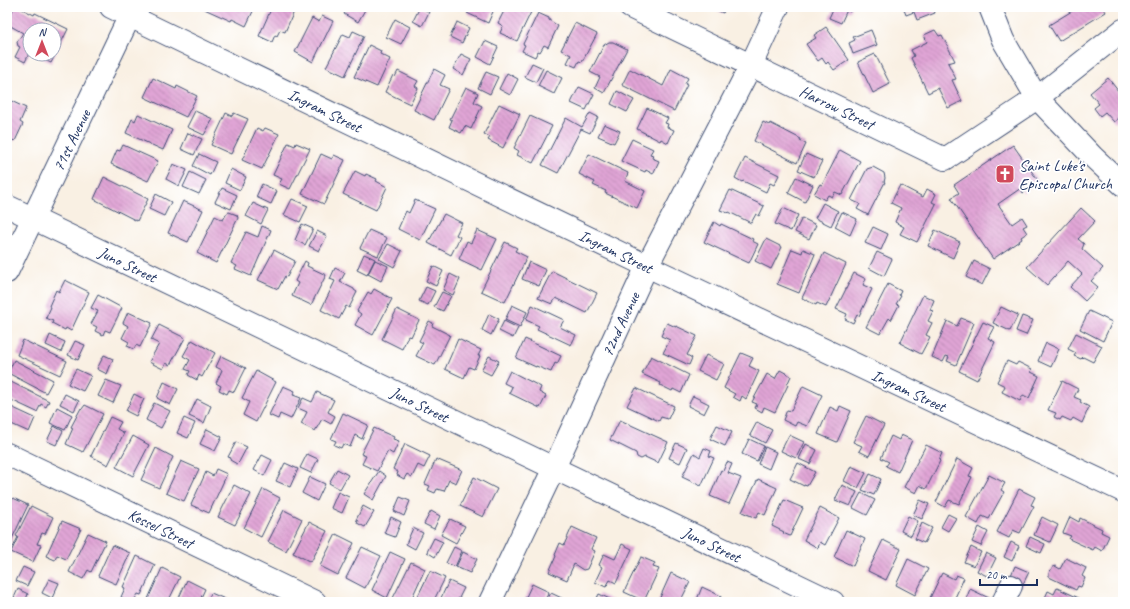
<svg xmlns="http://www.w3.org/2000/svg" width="1130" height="609" viewBox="0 0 1130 609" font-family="Caveat,sans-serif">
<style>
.building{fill:url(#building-back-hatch)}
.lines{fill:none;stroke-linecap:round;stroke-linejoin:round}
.minor-casing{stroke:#3c4c72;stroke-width:24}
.minor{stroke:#fff;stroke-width:22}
.labels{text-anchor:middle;stroke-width:3.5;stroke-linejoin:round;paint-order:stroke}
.street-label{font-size:16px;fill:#1b2f5e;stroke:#fff}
.poi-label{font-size:16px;fill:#1b2f5e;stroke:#fff;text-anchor:start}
</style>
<defs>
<pattern id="building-back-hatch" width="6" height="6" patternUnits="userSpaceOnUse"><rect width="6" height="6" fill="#e0a4d5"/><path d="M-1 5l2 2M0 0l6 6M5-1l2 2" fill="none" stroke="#b586b0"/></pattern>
</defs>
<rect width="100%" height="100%" fill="#fff"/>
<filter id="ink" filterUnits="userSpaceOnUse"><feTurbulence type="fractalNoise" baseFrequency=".025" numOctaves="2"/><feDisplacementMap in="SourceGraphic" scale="8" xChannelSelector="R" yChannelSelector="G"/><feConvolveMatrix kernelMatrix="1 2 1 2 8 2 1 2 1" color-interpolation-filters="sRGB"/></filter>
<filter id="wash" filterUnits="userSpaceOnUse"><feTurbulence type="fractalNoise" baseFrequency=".012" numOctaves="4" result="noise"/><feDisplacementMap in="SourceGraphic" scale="16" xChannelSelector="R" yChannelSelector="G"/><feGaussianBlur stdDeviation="0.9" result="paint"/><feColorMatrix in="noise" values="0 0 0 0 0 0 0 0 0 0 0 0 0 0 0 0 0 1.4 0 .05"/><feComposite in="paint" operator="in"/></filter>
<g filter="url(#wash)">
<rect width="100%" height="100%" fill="#f9f0e3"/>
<g id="blocks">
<g class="building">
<path d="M14 7H18L34 15 35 13 68 29 51 63 33 54H54V30H30V52L25 62 15 57 20 47 18 46 17 42 23 33 7 24Z"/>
<path d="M200 7H255L246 26 232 19 231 21Z"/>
<path d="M272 7H296L285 32 280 30 277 36 275 35 272 42 259 36Z"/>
<path d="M348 7 366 8 358 22 344 14Z"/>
<path d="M420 7 429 12 422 26 413 21Z"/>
<path d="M470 7H495L488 23 467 13Z"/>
<path d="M506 7H525L532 10 517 41 500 33 503 26 498 23Z"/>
<path d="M710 7H726L723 13Z"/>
<path d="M834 7H852L850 12 847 10 841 23 829 18Z"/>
<path d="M903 7H933L935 13 917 20 914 12 906 15Z"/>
<path d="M1069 7H1103L1106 12 1059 41 1049 25 1072 11Z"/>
<path d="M538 13 549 18V20L558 26 548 47 544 45 540 52 538 51 535 57 522 51 525 45 523 44Z"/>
<path d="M322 16 333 21 313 62 295 52 312 18 319 22Z"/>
<path d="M395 19 410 27 401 44 386 37Z"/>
<path d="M457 22 469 28 462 43 450 37Z"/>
<path d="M575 23 597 34 582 62 579 61 576 67 567 63 571 55 561 50Z"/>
<path d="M826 27 849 60 834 70 828 62 826 64 822 58 818 61 806 44 816 38 814 35Z"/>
<path d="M871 30 877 45 853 54 849 43 855 40 853 37Z"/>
<path d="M935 30 939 36 942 35 955 61 948 63 956 79 952 80 962 101 948 108 938 88 928 93 911 58 914 56 911 50 927 42 924 35Z"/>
<path d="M353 31 364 36 345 76 326 67 343 34 350 37Z"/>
<path d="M485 41 498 47 490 64 477 57Z"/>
<path d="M609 42H613L627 49 604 93 595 88 600 77 590 72 604 45Z"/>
<path d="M369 45 381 51 380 54 390 59 377 87 354 77Z"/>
<path d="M461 54 471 59 463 75 453 69Z"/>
<path d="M875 54 890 84 873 93 858 62Z"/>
<path d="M532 63 543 68 536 82 525 77Z"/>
<path d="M434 69 445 75 440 85 449 89 434 120 414 110Z"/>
<path d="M630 69 663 86 671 69 688 78 685 84 687 85 674 111 622 85Z"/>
<path d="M546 70 562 78 554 94 538 86Z"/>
<path d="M398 71 418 81 415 86 418 88 410 104 385 92 393 75 395 77Z"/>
<path d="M486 72 498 77 490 94 478 88Z"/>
<path d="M507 73 518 79 510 95 499 89Z"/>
<path d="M153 78 176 89 177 86 197 96 186 117 144 97Z"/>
<path d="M1108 78 1119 92 1123 88V115L1114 122 1105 112 1100 116 1094 108 1099 104 1090 93Z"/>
<path d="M466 87 478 93 474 102 482 106 471 129 465 126 461 133 449 127 452 120 450 119Z"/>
<path d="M579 87 594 94 586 110 571 103Z"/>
<path d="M617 91 634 100 627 112 611 104Z"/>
<path d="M9 100 26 108 20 122 23 124 15 141 12 140 7 151V106Z"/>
<path d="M499 104 520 114 503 148 488 140 490 137 484 134Z"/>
<path d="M647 108 668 118 665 123 668 124 667 127 674 130 668 143 661 139 660 141 637 129Z"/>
<path d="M195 111 213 119 204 135 187 127Z"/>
<path d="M226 113 232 116 234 113 248 119 231 154 211 145Z"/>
<path d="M590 113 598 117 590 133 581 129 558 173 542 165 566 118 582 127Z"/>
<path d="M138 114 172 130 163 150 126 133 132 119 135 121Z"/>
<path d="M530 116 552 126 533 163 517 155 519 151 514 148Z"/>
<path d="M763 122 769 125 770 123 801 139 800 141 806 144 797 163 754 141Z"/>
<path d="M604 124 620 131 614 143 598 136Z"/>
<path d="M257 128 263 131 265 128 279 134 262 169 242 160Z"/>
<path d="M188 133 202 139 194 155 181 149Z"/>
<path d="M632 139 653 149 650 154 653 155 652 158 659 161 653 174 646 170 645 172 621 161Z"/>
<path d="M288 143 295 146 296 143 310 149 290 189 279 184 282 179 273 175Z"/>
<path d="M123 145 158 161 148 181 111 164 117 150 120 151Z"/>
<path d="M1013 145 1039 182 1023 193 1021 188 998 204 1012 224 1022 217 1027 225 1023 227 1027 233 1021 237 1022 239 993 259 951 198 959 193 954 185Z"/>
<path d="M840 150 860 161 842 195 835 192 832 197 828 195 825 200 814 194 820 184 822 185Z"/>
<path d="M199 154 216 162 210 175 193 166Z"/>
<path d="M321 154 332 159 334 155 345 160 324 204 302 194Z"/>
<path d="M589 154 628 173 625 181 645 191 637 208 605 193 606 191 593 185 595 182 579 174Z"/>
<path d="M806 154 822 161 814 177 798 170Z"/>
<path d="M745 158 779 175 774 185 770 183 766 192 743 181 742 182 735 178Z"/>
<path d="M173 164 187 170 179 186 166 179Z"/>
<path d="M873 167 884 173 885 178 884 182H885L868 215 857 209 860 204 851 200 867 169Z"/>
<path d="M231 169 246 177 240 190 225 183Z"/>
<path d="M355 171 365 176 366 174 377 179 376 181 387 187 376 210 343 194Z"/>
<path d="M190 172 206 180 199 194 183 187Z"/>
<path d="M104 177 148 199 137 221 94 199Z"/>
<path d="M796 177 813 185 805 202 788 193Z"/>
<path d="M262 184 277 191 271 204 256 197Z"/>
<path d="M900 185 923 197 927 189 936 194 932 202 936 204 917 242 900 234 904 227 895 222 901 208 891 203Z"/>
<path d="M222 188 237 195 231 209 215 202Z"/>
<path d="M730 190 764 206 759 216 756 214 751 223 729 212 728 213 720 210Z"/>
<path d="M156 194 171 202 164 216 149 209Z"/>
<path d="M292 199 308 206 300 222 284 215Z"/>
<path d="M415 200 435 209 420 240 398 229 406 211 409 213Z"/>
<path d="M183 201 203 210 188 242 168 233Z"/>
<path d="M253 203 268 210 261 224 246 216Z"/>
<path d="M823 203 838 211 831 226 815 218Z"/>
<path d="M783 208 798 215 791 231 775 224Z"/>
<path d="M1081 208 1095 221 1078 239 1084 244 1082 249 1103 268 1091 281 1098 287 1085 301 1070 287 1082 274 1068 261 1047 285 1027 267Z"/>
<path d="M229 212 237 215 238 218 216 263 197 253 215 216 223 220 227 213Z"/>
<path d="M842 212 857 219 850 235 835 227Z"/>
<path d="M444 214 462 223 456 235 460 237 451 255 428 243Z"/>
<path d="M802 218 816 225 809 239 795 232Z"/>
<path d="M714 222 720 226 721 224 753 239 752 241 758 244 749 263 704 242Z"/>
<path d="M302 224 313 229 305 245 295 240Z"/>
<path d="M262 226 271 230 251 276 235 269 237 266 231 263 246 232 258 237Z"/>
<path d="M873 227 888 234 881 250 865 243Z"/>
<path d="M369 230 387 238 378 256 360 248Z"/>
<path d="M477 230 497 239 482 270 459 259 467 241 471 243Z"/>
<path d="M935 230 960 242 953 258 928 246Z"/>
<path d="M317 231 327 236 319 251 309 246Z"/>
<path d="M766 239 782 247 771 269 755 261Z"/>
<path d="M505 242 517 248 515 251 527 257 505 302 481 291Z"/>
<path d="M388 244 402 251 394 267 379 259Z"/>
<path d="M792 249 802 253 803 249 815 254 799 293 777 284Z"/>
<path d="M274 250 295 261 287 277 285 276 278 289 258 280Z"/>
<path d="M877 252 892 259 884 276 869 268Z"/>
<path d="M824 253 846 264 826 307 817 303 816 305 802 298Z"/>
<path d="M364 254 375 259 367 275 357 270Z"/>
<path d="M375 260 388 266 381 281 368 274Z"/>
<path d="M305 261 308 263 307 266 326 275 311 305 292 296 298 283 295 281Z"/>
<path d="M974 261 990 269 982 285 966 277Z"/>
<path d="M529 262 546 270 539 286 522 279Z"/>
<path d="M433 266 443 271 436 286 426 281Z"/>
<path d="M335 268 345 273 340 282 354 289V290L357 292 349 308 346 306 339 319 321 310 335 281 330 279Z"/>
<path d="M552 271 597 293 587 313 556 298 552 304 538 298Z"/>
<path d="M854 273 866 279 863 285 872 289 859 316 857 315 853 323 845 319 847 314 836 309Z"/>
<path d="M450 274 460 279 453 295 443 290Z"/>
<path d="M65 280 89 292 71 331 66 328 65 330 52 323 53 321 46 318 51 307 49 306 56 290 59 292Z"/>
<path d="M888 284 901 291 899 295 901 296 896 304 899 305 891 320 889 318 880 334 866 327Z"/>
<path d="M426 287 435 291 428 305 419 301Z"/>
<path d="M374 289 392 299 373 335 355 325 361 314 357 311 368 292 371 294Z"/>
<path d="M442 292 451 296 443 311 434 307Z"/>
<path d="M98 295 122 308 110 332 105 330 103 335 95 331 97 327 91 324 98 311 91 308Z"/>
<path d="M923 295 934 300 930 310 933 311 928 321 932 323 926 335 930 337 921 354 900 343Z"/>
<path d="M512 305 527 312 520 327 505 320Z"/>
<path d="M532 305 564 320 560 327 576 335 571 345 537 329 539 326 526 320Z"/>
<path d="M1001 307 1018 315 1010 331 993 323Z"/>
<path d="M397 309 419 320 411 337 408 336 402 349 382 339Z"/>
<path d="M1089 311 1112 322 1103 341 1080 329Z"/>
<path d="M128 312 152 323 140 347 136 345 134 349 127 346 129 342 122 338 128 326 123 323Z"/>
<path d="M489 314 499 319 491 335 482 330Z"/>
<path d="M1022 316 1033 320 1026 335 1016 331Z"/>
<path d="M961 318 974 323 956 365 947 361 949 357 946 356 943 362 932 357 947 321 957 326Z"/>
<path d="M429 321 433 323 432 326 450 335 435 365 416 356 423 343 419 341Z"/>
<path d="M504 321 518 328 513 338 499 331Z"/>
<path d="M983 322 994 327 988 338 995 342 977 380 959 371Z"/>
<path d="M667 323 676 327V326L697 336 687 355 692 358 689 365 663 353 670 340 661 336Z"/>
<path d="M159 325 185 338 170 365 166 363 163 369 149 362 159 344 151 340Z"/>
<path d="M1076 333 1102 346 1093 362 1083 357 1081 359 1074 356 1076 353 1068 349Z"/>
<path d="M50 335 65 342 61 352 46 345Z"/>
<path d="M458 339 481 350 478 356H480L474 369 469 367 464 378 445 369Z"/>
<path d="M525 339 561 356 557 364 555 363 551 372 536 366V367L516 358Z"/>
<path d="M23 340 67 361 60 375 17 355Z"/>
<path d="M192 340 215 353 202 377 199 375 197 380 188 375 190 371 185 369 190 360 183 356Z"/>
<path d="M75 341 85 345 78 360 68 355Z"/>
<path d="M1046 343 1059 349 1051 367 1038 361Z"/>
<path d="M741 353 753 358 749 366 759 371 746 399 742 396 740 401 733 397 735 394 724 388Z"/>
<path d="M104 355 113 359 107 374 97 369Z"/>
<path d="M706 355 724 364 716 380 698 371Z"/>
<path d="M221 356 246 368 234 392 229 390 227 394 219 390 221 386 216 383 222 370 216 367Z"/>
<path d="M489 356 499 361 491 375 481 370Z"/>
<path d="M651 356 689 375 681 393 673 389 672 391 660 385 661 383 642 374Z"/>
<path d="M14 360 53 380 46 393 8 373Z"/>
<path d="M1007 361 1016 365 1018 362 1032 369 1031 372 1039 376 1029 398 1023 395 1020 401 1002 392 1005 386 997 382Z"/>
<path d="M76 369 91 376 83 391 68 384Z"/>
<path d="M780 370 791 376 787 385H788L775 412 764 407 762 412 755 408 757 404 752 402 767 374 775 379Z"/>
<path d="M256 371 276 382 256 422 243 415 249 402 242 398Z"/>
<path d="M510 371 541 387 539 392 546 396 540 408 509 393 512 387 504 383Z"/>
<path d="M7 380 49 401 46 407 41 404 37 412 7 398Z"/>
<path d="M106 380 121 386 113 403 98 396Z"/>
<path d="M1062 381 1078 389 1074 397 1081 400 1080 402 1089 407 1082 423 1073 418 1071 421 1062 417 1060 420 1054 417 1056 413 1048 410Z"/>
<path d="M164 382 178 389 170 405 157 398Z"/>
<path d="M283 386 295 391 293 395 301 398 291 419 280 414 278 419 269 415Z"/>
<path d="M803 386 822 395 807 426 797 422 795 426 783 420 787 410 791 411Z"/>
<path d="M636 388 674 406 668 419 661 417 659 421 627 406Z"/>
<path d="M317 392 334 400 328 412 335 416 331 424 322 419 315 431 301 424 307 412 298 408 303 398 312 402Z"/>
<path d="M65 394 79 401 74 411 60 404Z"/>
<path d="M134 394 144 399 136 416 126 411Z"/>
<path d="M693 396 709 404 704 414 688 406Z"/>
<path d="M197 399 211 406 204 423 189 416Z"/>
<path d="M154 403 170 411 161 428 146 420Z"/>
<path d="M7 405 35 418 29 432 7 422Z"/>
<path d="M85 405 103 414 83 452 66 444 73 428 71 427 81 408 82 409Z"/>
<path d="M840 406 851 411 837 442 818 434 830 407 838 411Z"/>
<path d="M57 407 72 415 65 430 50 423Z"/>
<path d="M343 413 368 425 362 439 355 435 350 447 343 444 341 448 334 445 336 441 331 439Z"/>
<path d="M866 416 884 425 869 456 859 451 862 446 853 442Z"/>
<path d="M110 417 121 422 117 429 124 433 108 465 91 456Z"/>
<path d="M184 418 195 423 188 438 177 433Z"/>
<path d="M620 420 668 442 658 463 645 457 641 459 637 457 636 453 610 440Z"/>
<path d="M757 422 772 430 765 443 750 435Z"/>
<path d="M717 425 732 432 725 446 710 439Z"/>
<path d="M54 426 63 431 56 445 47 441Z"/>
<path d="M374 428 394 437 393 439 399 441 393 454 388 451 377 471 362 464 366 456 361 454Z"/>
<path d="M207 429 222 437 215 451 200 444Z"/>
<path d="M789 435 804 442 796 458 781 451Z"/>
<path d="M901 435 912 440 898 472 886 466 889 462 881 458 891 436 899 440Z"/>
<path d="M133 436 149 445 133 476 116 467Z"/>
<path d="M749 439 764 446 757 461 742 454Z"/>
<path d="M236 442 247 447 239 462 237 464 230 460 231 458 228 457Z"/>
<path d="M676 443 687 448 680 463 669 458Z"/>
<path d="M405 444 430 456 424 468 418 465 412 477 407 474 404 479 397 475 398 472 393 469Z"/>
<path d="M806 444 817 450 810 464 799 459Z"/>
<path d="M926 445 942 453 939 460 940 461 926 489 920 485 916 493 904 487Z"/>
<path d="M765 447 776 452 769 469 758 464Z"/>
<path d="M156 448 173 457 159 488 141 480Z"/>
<path d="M704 448 711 451 709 456 714 458 701 486 682 477 694 453 700 457Z"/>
<path d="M307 454 318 459 311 473 300 468Z"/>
<path d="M262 455 272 460 264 476 254 470Z"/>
<path d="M436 459 462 470 456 483 449 480 444 491 437 489 435 493 428 490 430 486 425 484Z"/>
<path d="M957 459 973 468 969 476 972 477 959 504 949 500 945 507 936 502Z"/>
<path d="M181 461 199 469 184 501 166 493Z"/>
<path d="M727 462 732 464 728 473 741 478 729 504 710 496 721 470 723 471Z"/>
<path d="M285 463 298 469 290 487 276 481Z"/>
<path d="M798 463 815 472 807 486 804 485V486L790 479Z"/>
<path d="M851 466 866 473 858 488 844 481Z"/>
<path d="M216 469 227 474 209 513 191 505 206 472 213 476Z"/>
<path d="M337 469 348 475 340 489 329 483Z"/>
<path d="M379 471 386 476 373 500 364 494Z"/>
<path d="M870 474 881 479 874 495 862 490Z"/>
<path d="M989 475 1005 483 1001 490 1004 492 989 519 982 516 978 524 966 517Z"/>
<path d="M310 477 325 484 317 501 302 493Z"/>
<path d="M474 477 497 489 483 517 460 506Z"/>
<path d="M758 479 777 488 765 515 759 512 756 518 742 512Z"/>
<path d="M234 485 251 494 235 525 218 517Z"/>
<path d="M842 485 857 492 850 506 835 500Z"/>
<path d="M263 489 280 498 261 537 244 528Z"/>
<path d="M1019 489 1035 497 1031 505 1034 506 1020 533 1013 530 1009 538 997 532Z"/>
<path d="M338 492 349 497 342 513 331 508Z"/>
<path d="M861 493 875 500 867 515 853 508Z"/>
<path d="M400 497 410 501 404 516 394 511Z"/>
<path d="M13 498 28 505 10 543 7 542V510Z"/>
<path d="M784 500 803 508 790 536 783 533 784 532 772 526Z"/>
<path d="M920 500 929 504 922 519 913 515Z"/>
<path d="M31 506 53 517 45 534 42 533 37 544 41 545 33 562 11 552 18 537 16 536Z"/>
<path d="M363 506 374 512 365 527 357 523 358 521 356 520Z"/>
<path d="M820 508 839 518 825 545 820 542 818 548 804 540Z"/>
<path d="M284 510 302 519 286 551 268 542Z"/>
<path d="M431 511 440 516 434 529 424 524Z"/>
<path d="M948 514 956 518 948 531 941 527Z"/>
<path d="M908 516 918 521 911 536 901 531Z"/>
<path d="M391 517 401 522 395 537 384 533Z"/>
<path d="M1042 517 1058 525 1050 542 1034 535Z"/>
<path d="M1070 517 1079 522 1080 518 1102 529 1101 532 1109 536 1102 551 1095 547 1093 550 1069 539 1071 536 1063 533Z"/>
<path d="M450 519 465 526 456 543 441 535Z"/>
<path d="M62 521 81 529 66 559 57 555 55 560 46 556Z"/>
<path d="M309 522 327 531 311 562 293 553Z"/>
<path d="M922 523 932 528 924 543 915 539Z"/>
<path d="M572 527 596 538 591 549 595 551 587 569 583 570 574 564 567 580 549 572 556 556 555 555 560 543 564 545Z"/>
<path d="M979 527 988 532 981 546 972 542Z"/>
<path d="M413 528 423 533 415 549 406 544Z"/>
<path d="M846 530 865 539 853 566 834 557Z"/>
<path d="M88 533 106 541 91 572 88 570 83 579 69 572Z"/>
<path d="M336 534 354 543 338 575 320 566Z"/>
<path d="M1030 537 1045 544 1041 553 1026 546Z"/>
<path d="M434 538 443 542 435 557 427 552Z"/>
<path d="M883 540 901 549 886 580 868 571Z"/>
<path d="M1011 542 1019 546 1012 561 1004 557Z"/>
<path d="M622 544 632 549 616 583 610 580 606 587 595 582 602 567 599 565 604 554 615 559Z"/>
<path d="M112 545 130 553 116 584 98 576Z"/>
<path d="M362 547 381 556 365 588 346 578Z"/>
<path d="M454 547 462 551 455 567 446 563Z"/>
<path d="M971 547 981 552 974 566 964 562Z"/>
<path d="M390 552 405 559 387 598 372 590Z"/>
<path d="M463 552 477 559 470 573 456 567Z"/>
<path d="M986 553 996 558 987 576 977 571Z"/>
<path d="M137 556 155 565 141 595 138 594 133 602H131L121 597 125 588 123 587Z"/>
<path d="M641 557 655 563 653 567 659 569 644 601 624 592Z"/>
<path d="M1066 558 1086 568 1082 576 1085 578 1081 587 1078 586 1076 590 1049 577V573L1052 568 1055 566 1060 569Z"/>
<path d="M908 559 928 569 915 595 896 585Z"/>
<path d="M411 562 425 569 410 602H397L392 600Z"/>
<path d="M1015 566 1029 572 1022 586 1009 580Z"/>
<path d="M23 567 34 572 27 586 16 581Z"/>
<path d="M162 568 180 577 168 602H154L148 599Z"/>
<path d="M430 571 445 578 433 602H415Z"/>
<path d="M671 573 690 582 680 602H658Z"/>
<path d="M942 573 954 579 956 575 964 578 953 602H933L929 600Z"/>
<path d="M49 579 59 583 52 598 42 593Z"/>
<path d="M187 580 205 589 199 602H177Z"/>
<path d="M449 581 464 588 457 602H439Z"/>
<path d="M532 584 549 592 544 602H532L525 599Z"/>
<path d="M702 587 721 596 718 602H696Z"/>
<path d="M1057 588 1081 599 1079 602H1048L1044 600 1048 591 1054 594Z"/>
<path d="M18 589 28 594 25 602H12Z"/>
<path d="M970 589 989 598 987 602H965Z"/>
<path d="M211 593 232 602H207Z"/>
<path d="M551 593 570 602H554L555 601 548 598Z"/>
<path d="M599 594 614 601 613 602H595Z"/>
</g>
</g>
</g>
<g filter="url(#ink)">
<use href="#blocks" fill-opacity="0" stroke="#3c4c72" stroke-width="1"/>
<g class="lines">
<defs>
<g id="minor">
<path d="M111 7 647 266 1123 491"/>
<path d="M630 7 945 159 1037 98 1123 30"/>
<path d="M990 7 1003 40 1037 98 1093 157 1123 185"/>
<path d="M7 206 833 602"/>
<path d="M7 272 134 7"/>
<path d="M7 454 315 602"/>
<path d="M490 602 554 468 647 266 751 65 778 7"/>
<path d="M1003 602 1011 586"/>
</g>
</defs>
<use href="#minor" class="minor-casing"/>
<use href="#minor" class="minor"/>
</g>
</g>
<defs>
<symbol id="church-square" viewBox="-11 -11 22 22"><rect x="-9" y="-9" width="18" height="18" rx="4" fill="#d1495b" stroke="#fff"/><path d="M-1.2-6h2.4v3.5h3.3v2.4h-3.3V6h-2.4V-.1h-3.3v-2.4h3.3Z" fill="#fff"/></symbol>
</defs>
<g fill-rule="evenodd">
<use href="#church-square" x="994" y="163" width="22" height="22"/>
</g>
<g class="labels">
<g class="street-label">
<text transform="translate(837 107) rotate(26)" y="6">Harrow Street</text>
<text transform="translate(325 110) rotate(26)" y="6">Ingram Street</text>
<text transform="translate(71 140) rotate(-64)" y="6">71st Avenue</text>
<text transform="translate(616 251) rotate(26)" y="6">Ingram Street</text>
<text transform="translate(128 264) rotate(26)" y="6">Juno Street</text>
<text transform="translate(620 324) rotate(-65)" y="6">72nd Avenue</text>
<text transform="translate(909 390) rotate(25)" y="6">Ingram Street</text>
<text transform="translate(420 404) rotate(26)" y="6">Juno Street</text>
<text transform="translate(161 528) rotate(26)" y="6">Kessel Street</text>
<text transform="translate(712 544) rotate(26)" y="6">Juno Street</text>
</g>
<g class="poi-label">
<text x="1019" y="171">Saint Luke's<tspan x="1019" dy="18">Episcopal Church</tspan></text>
</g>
</g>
<rect width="1130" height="609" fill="none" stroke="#fff" stroke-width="24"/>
<g transform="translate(42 42)"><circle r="19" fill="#ffffff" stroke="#a4acbf"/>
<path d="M0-3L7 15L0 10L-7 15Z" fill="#d1495b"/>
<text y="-6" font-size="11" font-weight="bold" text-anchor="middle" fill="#1b2f5e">N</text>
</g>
<path d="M980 579v6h57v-6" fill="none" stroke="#1b2f5e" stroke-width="2"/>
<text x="986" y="579" font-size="12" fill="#1b2f5e" stroke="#ffffff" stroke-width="3" paint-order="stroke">20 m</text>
</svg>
